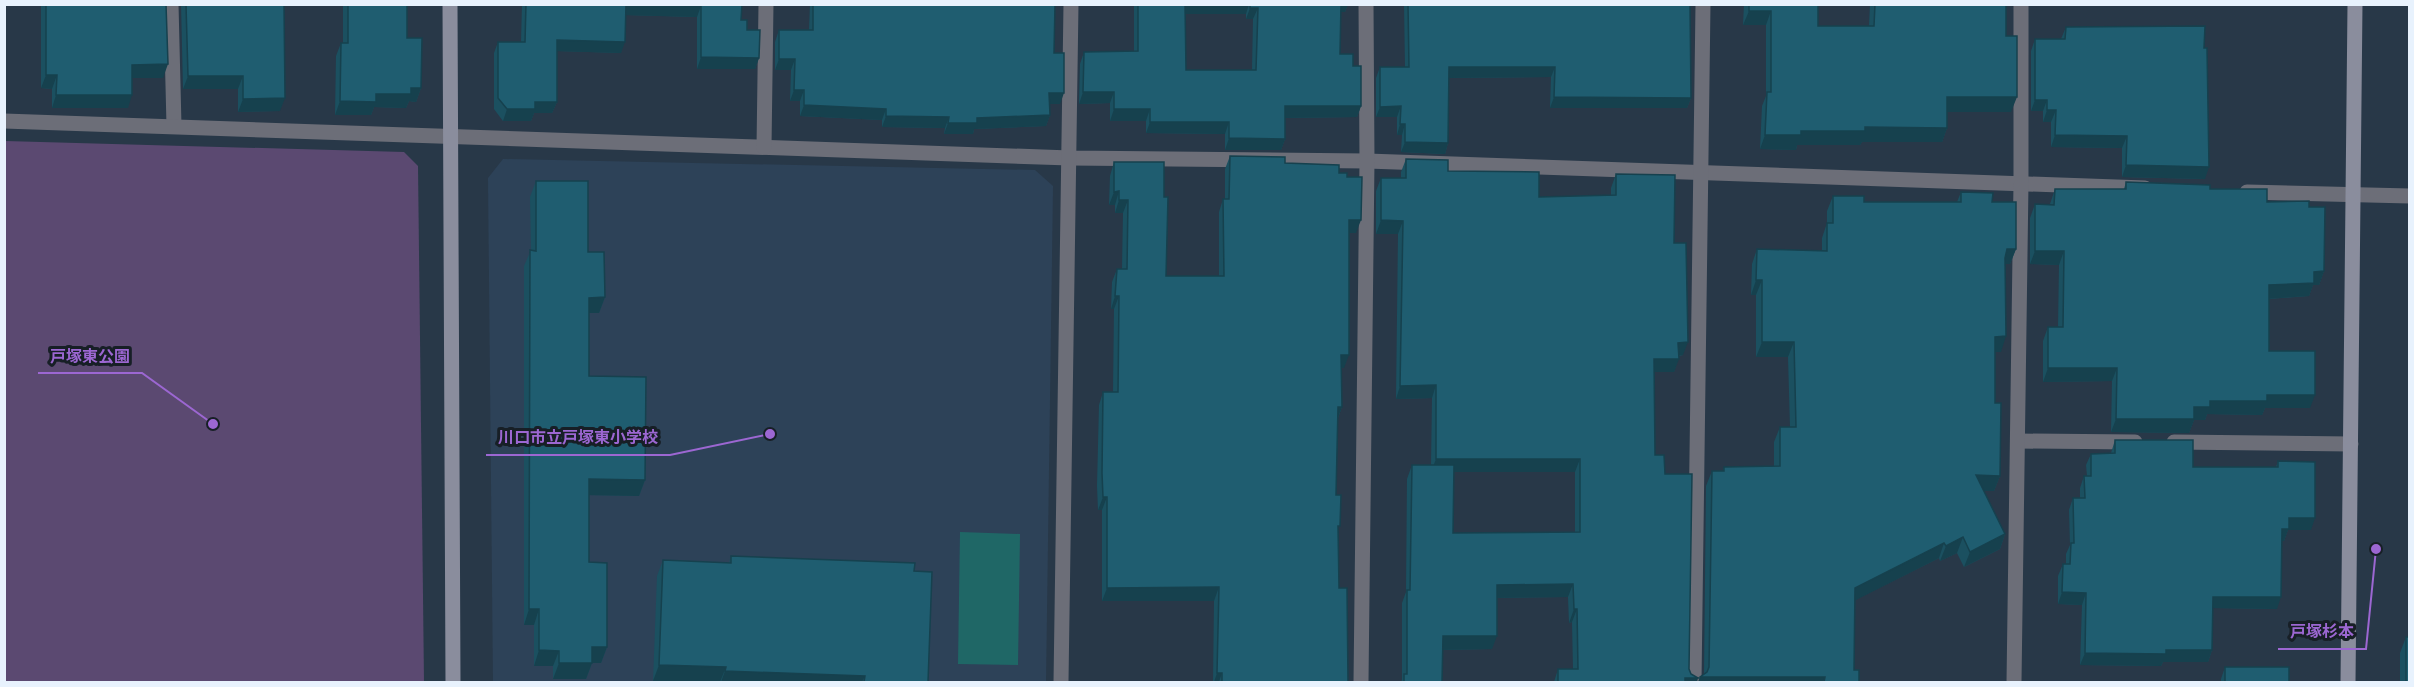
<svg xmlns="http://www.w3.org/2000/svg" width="2414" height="687" viewBox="0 0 2414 687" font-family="'Asap Condensed','Noto Sans JP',sans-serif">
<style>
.built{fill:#2d4258}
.green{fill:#5b4971}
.water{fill:#1f6766}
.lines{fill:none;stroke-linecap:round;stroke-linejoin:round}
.street{stroke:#6c6e78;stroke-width:15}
.secondary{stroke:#8a8d9d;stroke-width:15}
.wall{fill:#1b5060;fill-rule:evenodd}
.shaded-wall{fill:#16414e}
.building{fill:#1f5d70;stroke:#16414e;stroke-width:1.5}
.leader{fill:none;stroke:#9c67d2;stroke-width:2}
.callout-dot{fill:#9c67d2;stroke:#171f26;stroke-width:2}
.callout-label{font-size:16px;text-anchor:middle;font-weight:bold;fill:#9c67d2;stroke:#171f26;stroke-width:6;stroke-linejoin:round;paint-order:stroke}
</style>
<rect width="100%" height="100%" fill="#283848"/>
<path class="built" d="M503 159 1035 170 1053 186 1046 682H493L488 178Z"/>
<path class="green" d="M5 141 404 152 418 166 424 682H5Z"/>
<path class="water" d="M960 532 1020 534 1018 665 958 664Z"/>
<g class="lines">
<g class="street">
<path d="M171 4 174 126"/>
<path d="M4 121 1070 158 1367 161 2145 188"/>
<path d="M764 147 766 4"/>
<path d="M2247 192 2410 196"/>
<path d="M2018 441 2135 442"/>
<path d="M2174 442 2351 444"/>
<path d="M1061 682 1071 4"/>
<path d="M1361 682 1367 161 1366 4"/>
<path d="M1694 682 1703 4"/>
<path d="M2014 682 2021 183V4"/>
</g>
<g class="secondary">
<path d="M450 4 453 682"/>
<path d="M2348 682 2355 4"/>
</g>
</g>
<g class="wall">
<path d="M41 4H166L163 78H132L128 108H52V89L41 88Z"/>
<path d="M181 4H284L280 111 238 112V89H183Z"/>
<path d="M343 4H407V38L421 88 416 102 409 101 406 108 374 107 371 115H335L336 56 341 43H343Z"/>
<path d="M522 4H741V20L747 30 759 58 755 69H697V17L626 15 621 53 557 51V102L552 113H534L531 121H503L494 109V53L498 42H521Z"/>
<path d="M810 4H1055L1054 53 1060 104H1050V115L1046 126 974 129 973 134H944L945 128 882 127V120L800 116V101H790L791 70H775V42L779 30H809Z"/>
<path d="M1134 4H1348L1345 12H1341L1340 54 1353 66 1361 106 1357 117 1285 118V139L1281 150H1225V134L1146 133V121H1110V103L1079 104 1080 64 1084 52 1134 51ZM1185 14H1246V19H1253L1252 70H1186Z"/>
<path d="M1404 4H1690L1691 98 1687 108H1550L1551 77 1449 78 1448 143 1445 154 1401 152 1402 135H1397V117H1376V78L1380 67H1405Z"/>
<path d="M1744 4H1818V26H1869L1870 4H2006V36L2011 112H1947V128L1942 142H1862L1860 145H1797L1796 150 1760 149 1762 106 1766 96V25H1743Z"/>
<path d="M2066 27 2204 48 2205 179 2122 177V148L2051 147V122H2043V111H2031V51L2035 39H2061Z"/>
<path d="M1230 156 1285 163 1339 173 1347 177 1356 233H1349L1344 368H1341L1342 407 1338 418 1336 495 1339 588 1348 682H1213L1214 601H1102V510H1098L1097 486 1099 405 1103 392H1113L1114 309H1111L1112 282 1117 269H1122L1123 213H1115V205H1109L1110 176 1114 162 1164 197 1166 276H1219V212L1223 199H1225V169Z"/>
<path d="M1406 159 1539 197 1611 195V188L1616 174 1674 243 1683 355 1679 356 1674 372H1654L1655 455 1665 474 1689 669 1691 674 1697 682H1554L1558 669H1573L1572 622 1569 623 1568 597 1497 598 1492 649 1443 650 1442 682H1401L1402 680V603L1406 592 1407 479 1412 465H1431L1432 398 1396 399 1398 234H1376V191L1381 178H1401V172ZM1454 472H1575V532L1453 533Z"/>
<path d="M536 181 588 252 605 297 599 313H589V376L645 480 639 496 589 495V562L607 647 601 663H592L586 679H553V666H534V625H524V266L531 250 530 197Z"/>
<path d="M2126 182 2210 189 2267 202 2309 207 2324 271 2319 285H2313L2309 296 2269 299V351L2310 408H2265L2262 415 2207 414 2205 420H2194L2189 433 2111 432 2112 381 2043 382V341L2048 327H2058L2059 265 2030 264V218L2035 204H2050L2055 189H2124Z"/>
<path d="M1961 192 1992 202 2016 249 2010 264H2005L2001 352H1995V403L2000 476 1994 491H1983L2005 534 2000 549 1964 567 1957 553 1940 561 1939 558 1855 600 1854 670 1859 682H1698L1704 674 1706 486 1712 471H1723L1724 467H1774V442L1780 427H1790L1788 357H1756V295H1751L1752 264 1757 249 1822 251V238L1827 223V211L1833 196 1864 202H1957Z"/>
<path d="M2115 440 2193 467H2276L2278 461 2311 530H2288L2284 541H2281L2277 609 2213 608 2212 650 2208 662H2163L2161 666 2080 665 2082 605 2058 604V576L2063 564H2066V554L2070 545 2069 510 2073 498H2080V488L2084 476H2087L2086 465 2091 454 2111 453Z"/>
<path d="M731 556 914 571 928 682H688L653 681 657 576 663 560 729 563Z"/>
<path d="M2406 637 2409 682H2400V653Z"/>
<path d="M2225 667 2289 682H2221V679Z"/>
</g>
<g class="shaded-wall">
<path d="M626 4H655L701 6 697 17 622 15Z"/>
<path d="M1184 4H1249L1246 14H1180Z"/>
<path d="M1340 4H1348L1345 12H1337Z"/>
<path d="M1250 8H1258L1253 19H1246Z"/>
<path d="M1749 11H1771L1766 25H1743Z"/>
<path d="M557 40 625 42 621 53 553 51Z"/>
<path d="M701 57 759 58 755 69H697Z"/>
<path d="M779 59H795L791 70H775Z"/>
<path d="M168 64 163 78H128L132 65Z"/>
<path d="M1449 67H1555L1551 77 1445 78Z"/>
<path d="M46 75H57L52 89 41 88Z"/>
<path d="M188 76H243L238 89H183Z"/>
<path d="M411 88H421L416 102 409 101 406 108 374 107 371 115H335L340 101Z"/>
<path d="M794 90H804L800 101H790Z"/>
<path d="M1083 92H1114L1110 103 1079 104Z"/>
<path d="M1049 93H1064L1060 104H1045Z"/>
<path d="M56 95H132L128 108H52Z"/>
<path d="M1554 97 1691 98 1687 108H1550Z"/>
<path d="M1947 97H2017L2011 112H1942Z"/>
<path d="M285 98 280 111 238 112 243 99Z"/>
<path d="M2035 100H2047L2043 111H2031Z"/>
<path d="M535 102H557L552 113H534L531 121H503L507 109Z"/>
<path d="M804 105 886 109 882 120 800 116Z"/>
<path d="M1285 106H1361L1357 117 1281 118Z"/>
<path d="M1401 106 1397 117H1376L1380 107Z"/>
<path d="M1114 109H1150L1146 121H1110Z"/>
<path d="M2047 110H2056L2051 122H2043Z"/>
<path d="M1050 115 1046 126 974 129 973 134H944L948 123 977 118Z"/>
<path d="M886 116 949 117 945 128 882 127Z"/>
<path d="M1150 122H1229L1225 134 1146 133Z"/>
<path d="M1400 124H1405L1402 135H1397Z"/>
<path d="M1865 127 1947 128 1942 142H1862L1860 145H1797L1796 150 1760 149 1765 135 1801 131Z"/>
<path d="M2055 135 2127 136 2122 148 2051 147Z"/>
<path d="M1229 138 1285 139 1281 150H1225Z"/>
<path d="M1405 142 1448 143 1445 154 1401 152Z"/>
<path d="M2126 165 2209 167 2205 179 2122 177Z"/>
<path d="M1119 191 1115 205H1109L1114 192Z"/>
<path d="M1119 200H1128L1123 213H1115Z"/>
<path d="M1349 220H1361L1356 233H1345Z"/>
<path d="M1381 220 1403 221 1398 234H1376Z"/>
<path d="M2007 249H2016L2010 264H2002Z"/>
<path d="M2035 251H2064L2059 265 2030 264Z"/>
<path d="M2324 271 2319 285H2313L2309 296 2264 299 2269 285 2314 272Z"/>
<path d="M1756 280H1762L1756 295H1751Z"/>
<path d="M1115 296H1119L1114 309H1111Z"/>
<path d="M605 297 599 313H584L589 298Z"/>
<path d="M2006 336 2001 352H1990L1995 337Z"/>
<path d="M1688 342 1683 355 1674 356 1678 343Z"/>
<path d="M1762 342H1794L1788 357H1756Z"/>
<path d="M1341 355H1349L1344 368H1336Z"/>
<path d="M1654 359H1679L1674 372H1649Z"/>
<path d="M2048 368H2117L2112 381 2043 382Z"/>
<path d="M1436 385 1432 398 1396 399 1400 386Z"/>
<path d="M2267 395H2315L2310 408H2265L2262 415 2207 414 2205 420H2194L2189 433 2111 432 2116 419 2194 407 2210 401Z"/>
<path d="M1338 407H1342L1337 420Z"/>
<path d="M1436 459H1580L1575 472H1431Z"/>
<path d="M1976 475 2000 476 1994 491H1970Z"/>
<path d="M589 479 645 480 639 496 583 495Z"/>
<path d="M1103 497H1107L1102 510H1098Z"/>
<path d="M2289 518H2315L2311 530H2288L2284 541H2277L2282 529Z"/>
<path d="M2005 534 2000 549 1964 567 1970 552Z"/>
<path d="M1963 537 1957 553 1940 561 1946 546Z"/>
<path d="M1944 543 1939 558 1850 603 1855 588Z"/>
<path d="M1573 584 1568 597 1492 598 1497 585Z"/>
<path d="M1219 587 1214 601H1102L1107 588Z"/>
<path d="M2062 592 2086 593 2082 605 2058 604Z"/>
<path d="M2213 597H2281L2277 609 2209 608Z"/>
<path d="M529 609H539L534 625H524Z"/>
<path d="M1574 609H1577L1572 622 1569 623Z"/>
<path d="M1443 636H1497L1492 649 1438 650Z"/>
<path d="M592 647H607L601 663H586Z"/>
<path d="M539 650 559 651 553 666H534Z"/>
<path d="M2166 650H2212L2208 662H2163L2161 666 2080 665 2085 653Z"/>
<path d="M559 663H592L586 679H553Z"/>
<path d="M659 665 726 667 720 682 653 681Z"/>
<path d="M725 671 865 676 862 682H721Z"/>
<path d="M1217 673H1222L1219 682H1214Z"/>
<path d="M1700 677H1825L1823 682H1698Z"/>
<path d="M1685 678H1698L1697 682H1683Z"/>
</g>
<g class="building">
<path d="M46 4H166L168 64 132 65V95H56L57 75H46Z"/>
<path d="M186 4H284L285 98 243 99V76H188Z"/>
<path d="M348 4H407V38H422L421 88H411V94H376V102L340 101 341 43H348Z"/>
<path d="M526 4H626L625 42 557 40V102H535V109H507L498 98V42H525Z"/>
<path d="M655 4H742L741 20H747V30H760L759 58 701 57V6Z"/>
<path d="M813 4H1055L1054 53H1064V93H1049L1050 115 977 118V123H948L949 117 886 116V109L804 105V90H794L795 59H779V30H813Z"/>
<path d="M1138 4H1185L1186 70H1256L1258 8H1250V4H1341L1340 54H1353V66H1361V106H1285V139L1229 138V122H1150V109H1114V92H1083L1084 52 1138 51Z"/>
<path d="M1408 4H1690L1691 98 1554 97 1555 67H1449L1448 143 1405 142V124H1400L1401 106 1380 107V67H1409Z"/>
<path d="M1749 4H1818V26H1874L1875 4H2006V36H2017V97H1947V128L1865 127V131H1801V135H1765L1767 92H1771V11H1749Z"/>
<path d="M2205 26 2204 48H2207L2209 167 2126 165 2127 136 2055 135 2056 110H2047V100H2035V39H2065L2066 27Z"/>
<path d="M1230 156 1285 157V163L1339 165V173H1347V177H1362L1361 220H1349V355H1341L1342 407H1338L1336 495H1341L1340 526H1338L1339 588H1347L1348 682H1222V673H1217L1219 587 1107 588V497H1103L1102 473 1103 392H1118L1119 296H1115L1117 269H1127L1128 200H1119V191L1114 192V162H1164V197H1168L1166 276H1224L1223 199H1229Z"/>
<path d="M1406 159 1448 160V171L1539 172V197L1616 195V174L1675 175 1674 243H1686L1688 342 1678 343 1679 359H1654L1655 455H1664L1665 474H1692L1689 669 1691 674 1698 678H1685V682H1558V669H1578L1577 609H1574L1573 584 1497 585V636H1443L1442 682H1404V674H1407V590H1410L1412 465H1454L1453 533 1580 532V459H1436V385L1400 386 1403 221 1381 220V178H1406Z"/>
<path d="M536 181H588V252H604L605 297 589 298V376L646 377 645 480 589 479V562L607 563V647H592V663H559V651L539 650V609H529L530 250 536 251Z"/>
<path d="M2126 182 2210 185V189H2267V202L2309 201V207H2325L2324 271 2314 272V283L2269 285V351H2315V395H2267V401H2210V407H2194V419H2116L2117 368H2048V327H2063L2064 251H2035V204L2054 205 2055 189H2126Z"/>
<path d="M1961 192 1993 193 1992 202H2016V249H2007L2005 258 2006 336 1995 337V403H2001L2000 476 1976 475 2005 534 1970 552 1963 537 1946 546 1944 543 1855 588 1854 670H1859V682H1824L1825 677H1700L1707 672 1709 667 1712 471H1724V467L1780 466V427H1796L1794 342H1762V280H1756L1757 249 1827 251V223H1833V196H1864V202H1961Z"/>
<path d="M2115 440H2193V467H2278V461L2315 462V518H2289V529H2282L2281 597H2213L2212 650H2166V654L2085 653 2086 593 2062 592 2063 564H2070L2071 543H2074L2073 498H2085L2084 476H2091V454L2115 453Z"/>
<path d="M731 556 915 563 914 571 932 572 928 682H864L865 676 725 671 726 667 659 665 663 560 731 563Z"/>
<rect x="2406" y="637" width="3" height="45"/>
<rect x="2225" y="667" width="64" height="15"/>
</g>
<path class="leader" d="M213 424L142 373H38M770 434L670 455H486M2376 549L2366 649H2278"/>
<g class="callout-dot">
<circle cx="213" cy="424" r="6"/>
<circle cx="770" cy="434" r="6"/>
<circle cx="2376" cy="549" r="6"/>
</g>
<g class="callout-label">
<text x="90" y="362">戸塚東公園</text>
<text x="578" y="443">川口市立戸塚東小学校</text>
<text x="2322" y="637">戸塚杉本</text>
</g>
<rect width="2414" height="687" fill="none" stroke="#e8f2fd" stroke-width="12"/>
</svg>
